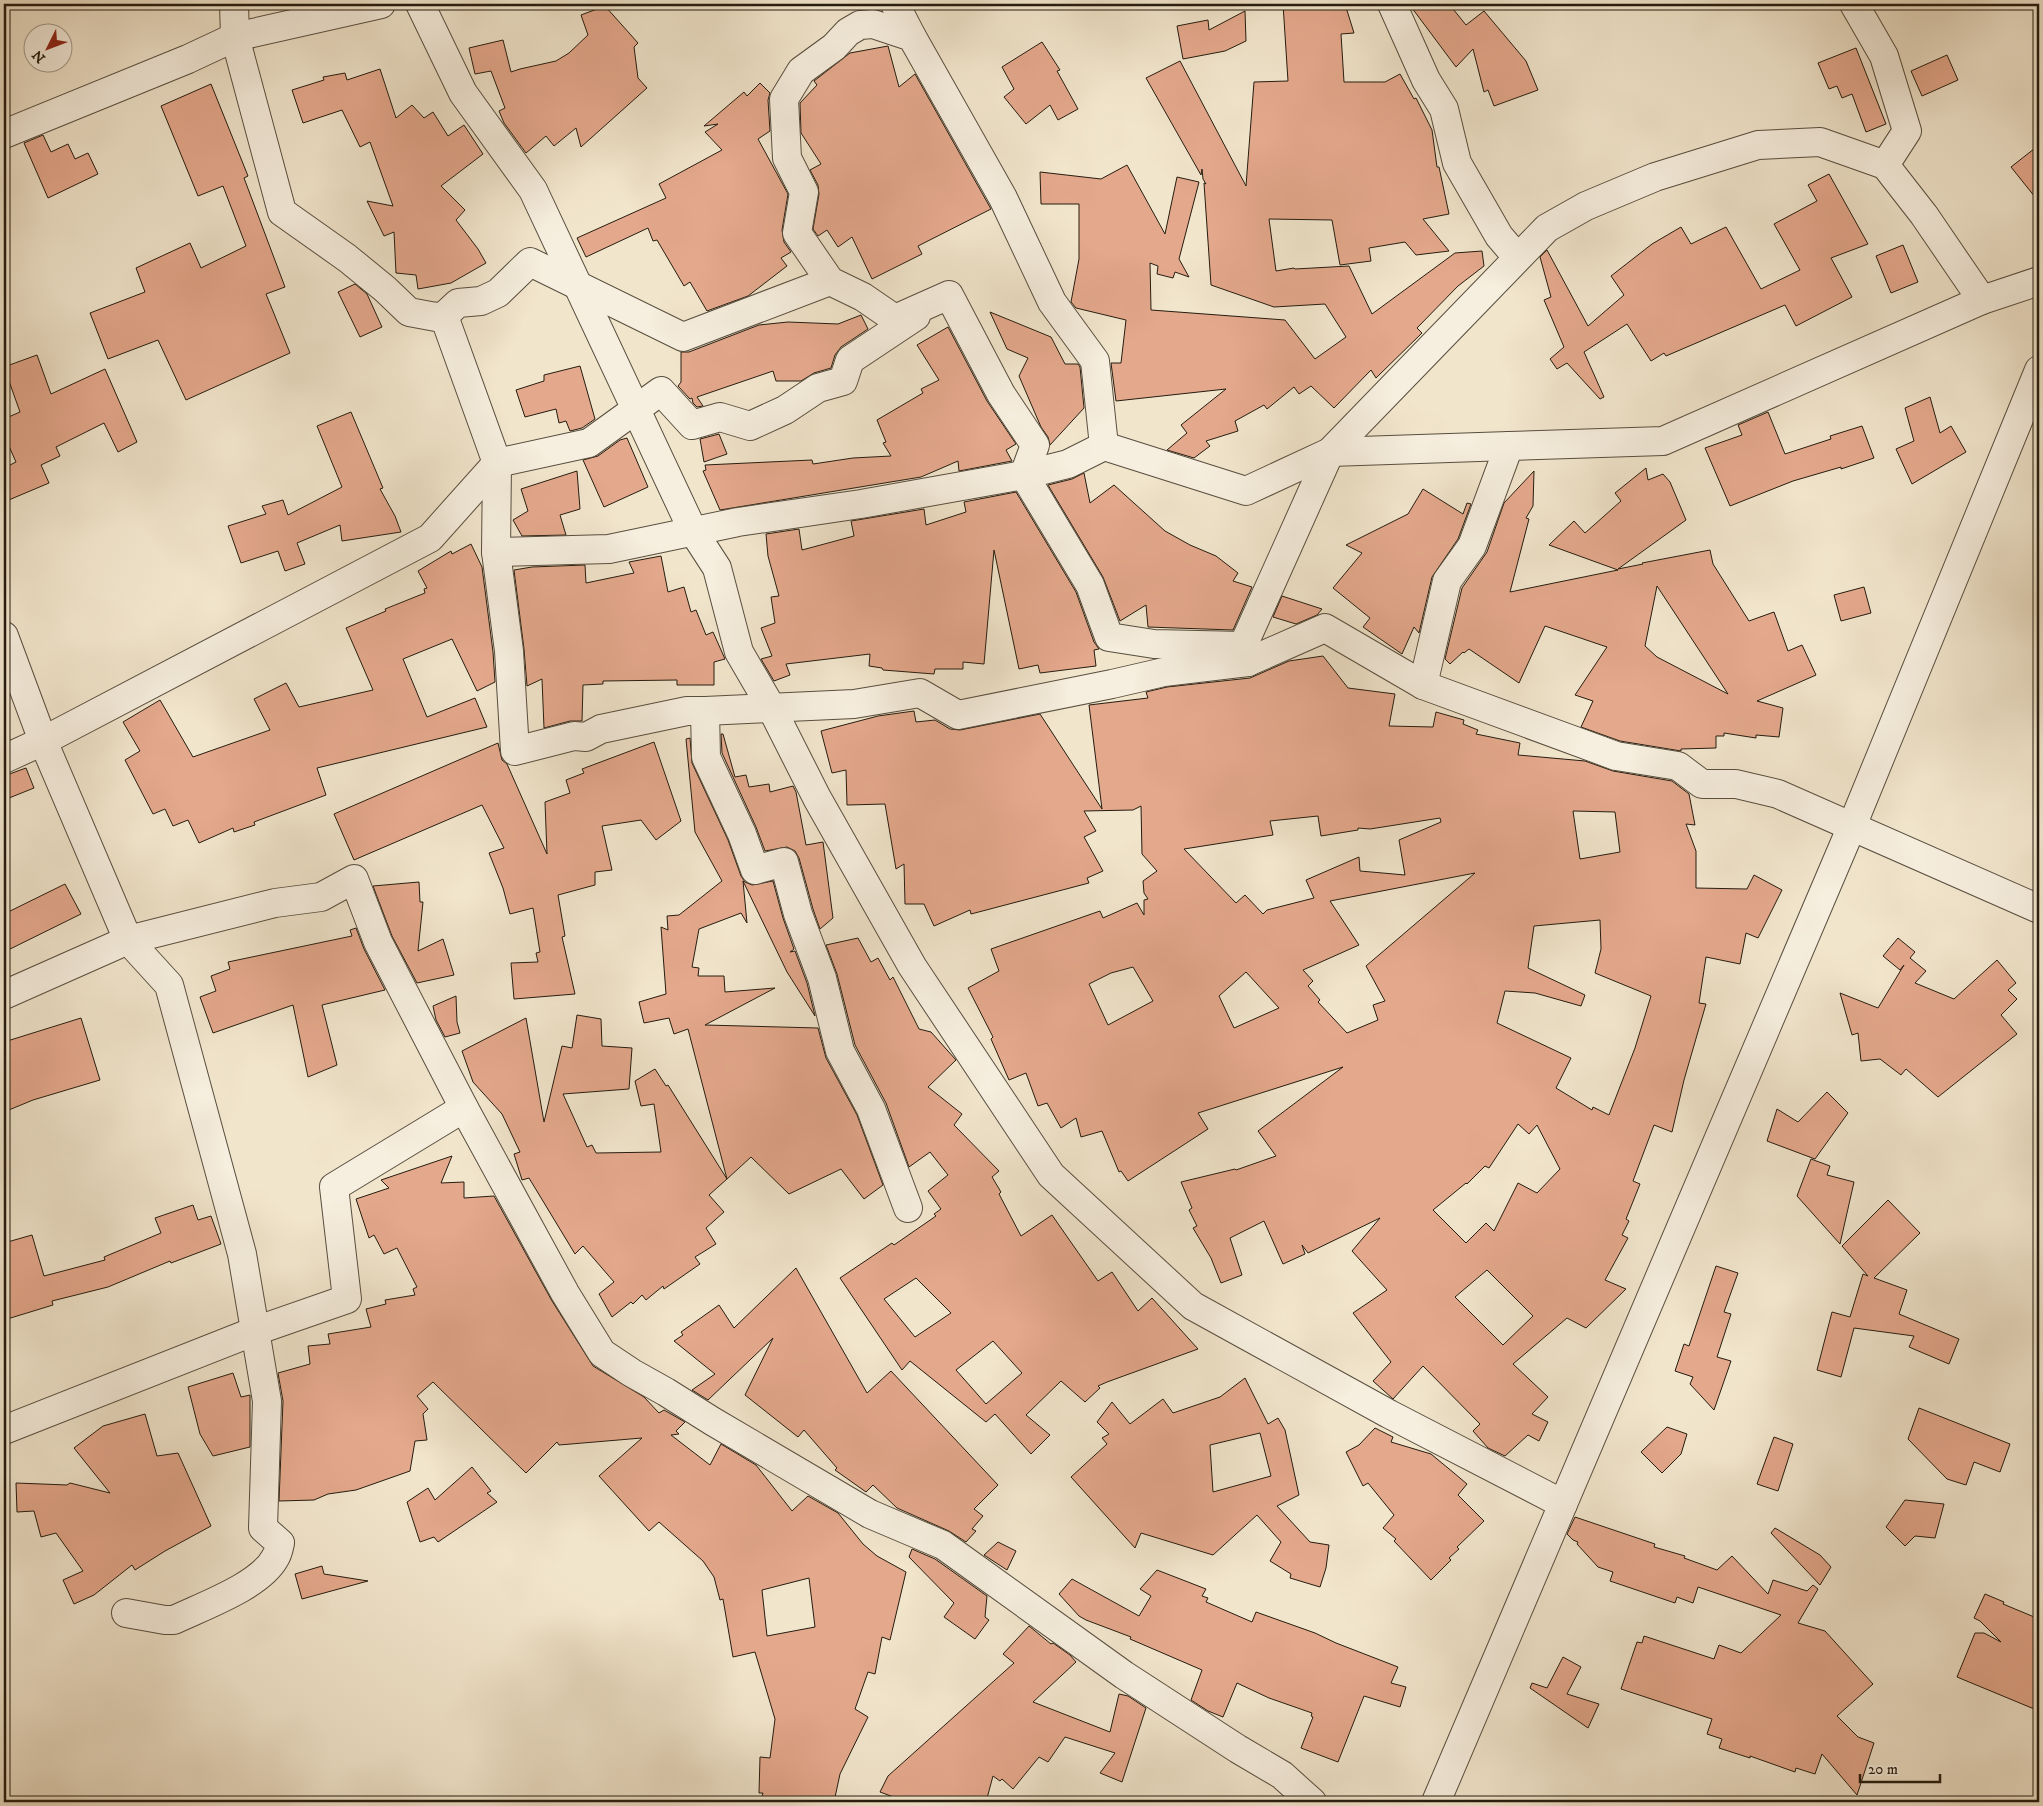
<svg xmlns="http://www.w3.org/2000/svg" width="2043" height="1806" viewBox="0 0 2043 1806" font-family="'IM FELL DW Pica',serif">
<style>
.building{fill:#e4a88c;stroke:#251c0f;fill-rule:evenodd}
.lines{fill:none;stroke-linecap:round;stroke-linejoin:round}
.street-casing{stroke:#584e3e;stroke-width:30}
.street{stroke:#f6eede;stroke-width:28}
</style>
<rect width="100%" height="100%" fill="#f1e5cc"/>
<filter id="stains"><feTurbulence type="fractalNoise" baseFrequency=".004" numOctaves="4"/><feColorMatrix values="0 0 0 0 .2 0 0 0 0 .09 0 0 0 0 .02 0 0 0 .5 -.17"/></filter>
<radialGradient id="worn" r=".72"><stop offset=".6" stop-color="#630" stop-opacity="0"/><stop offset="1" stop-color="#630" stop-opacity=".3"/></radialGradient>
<g class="building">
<path d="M1283 4H1345L1354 33 1341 34 1344 82H1385L1400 74 1414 99 1416 98 1432 130 1437 167H1439L1449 214 1423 219 1449 251 1416 255 1405 242 1369 248 1371 261 1340 265 1332 220 1269 219 1276 271 1294 268 1295 269 1349 266 1372 314 1455 253 1482 251 1484 266 1458 286 1417 328 1422 333 1376 378 1371 370 1334 408 1311 386 1299 394 1294 387 1267 409 1264 405 1235 421 1238 431 1206 441 1210 446 1194 458 1167 450 1187 433 1181 425 1226 389 1116 401 1111 363H1121L1126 320 1076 308 1071 302 1079 259V204H1041L1040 172 1101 179 1127 165 1165 234 1177 177 1199 182 1179 259 1189 277 1175 272 1173 278 1157 274 1158 266 1150 263 1151 310 1285 320 1315 359 1346 337 1325 304 1274 307 1211 285 1204 183 1206 184 1203 179 1202 169 1201 175 1146 78 1180 61 1246 186 1254 82 1288 81Z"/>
<path d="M1409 4H1449L1466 25 1484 11 1526 61 1538 90 1494 106 1488 90 1484 92 1473 49 1456 67Z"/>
<path d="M605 6 638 43 634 47 638 78 647 88 581 147 576 128 554 146 546 136 526 153 504 123 499 111 505 108 491 71 475 74 469 48 503 40 511 72 520 69 556 61 569 53 588 35 581 15Z"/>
<path d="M1245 11 1246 41 1225 51 1183 59 1177 26 1208 20 1209 30Z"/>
<path d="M1042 42 1060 70 1057 71 1078 109 1058 120 1050 105 1026 124 1004 97 1014 89 1002 67Z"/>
<path d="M888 46 899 87 915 74 991 209 918 246 922 254 872 279 852 237 838 247 827 230 818 236 813 229 819 194 818 185 810 170 821 164 801 133 800 103 817 85 814 81 850 53Z"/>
<path d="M1856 48 1886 124 1866 132 1852 94 1842 98 1837 86 1829 89 1818 63Z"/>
<path d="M1947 55 1958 80 1922 96 1911 71Z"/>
<path d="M380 69 396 118 412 105 424 118 433 112 448 136 464 125 483 154 441 186 465 210 456 220 478 249 486 263 451 283 418 289 416 275 396 273 394 232 384 236 367 201 393 206 370 142 360 147 342 110 303 123 292 90 324 80 323 77 345 73 347 80Z"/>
<path d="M760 83 770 93 768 100 770 131 758 139 788 194 782 230 784 242 791 252 781 258 787 266 748 296 707 311 690 282 684 286 657 240 653 241 648 228 586 257 577 238 666 198 659 184 722 150 705 132 718 124 704 126 744 92 747 96Z"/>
<path d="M211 84 248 176 244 178 285 287 266 294 290 353 186 400 158 340 108 359 90 313 145 292 136 268 190 243 201 268 246 246 223 186 198 196 161 106Z"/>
<path d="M43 135 51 152 68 144 75 159 88 153 98 174 48 198 24 143Z"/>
<path d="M2039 145V202L2011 167Z"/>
<path d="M1829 174 1868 244 1831 258 1852 297 1796 326 1785 305 1666 356 1664 353 1651 361 1627 324 1584 352 1604 397 1600 399 1567 363 1557 369 1550 359 1564 347 1544 300 1551 297 1540 257 1547 250 1588 326 1624 295 1611 276 1652 244 1681 227 1691 244 1726 227 1761 289 1800 270 1774 224 1817 201 1808 185Z"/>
<path d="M1903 245 1918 282 1891 293 1876 256Z"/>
<path d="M355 284 367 294 382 327 360 337 338 292Z"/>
<path d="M990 312 1051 337 1065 364H1078L1080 367 1084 408 1050 445 1048 437 1041 427 1019 376 1028 358 1007 349Z"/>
<path d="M861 315 868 329 841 347 835 355 831 368 814 373 801 381H776L773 371 697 397 703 406 697 407 693 403 692 398 690 399 678 386 681 382V352H689L759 325 788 322 838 324Z"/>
<path d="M948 327 987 401 1016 444 1006 450 1012 461 959 471 958 461 921 477 720 510 703 471 706 470 705 465 812 460 813 464 853 458 891 456 883 443 886 442 877 420 923 393 921 389 939 380 917 345Z"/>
<path d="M37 355 51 394 105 369 137 442 118 452 104 423 56 447 60 456 41 465 49 483 4 502V468L16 462 4 435V419L20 412 4 367Z"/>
<path d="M580 366 595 419 582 428 570 431 566 421 559 423 556 409 525 417 516 390 544 381V375Z"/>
<path d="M1930 397 1940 433 1951 426 1966 452 1912 484 1896 449 1914 441 1905 408Z"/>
<path d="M351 412 383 488 380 489 395 516 401 532 342 541 340 525 297 543 305 564 285 571 278 551 241 563 228 526 266 514 262 506 283 500 288 515 342 487 317 426Z"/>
<path d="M1768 412 1785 454 1831 439 1830 436 1862 426 1874 458 1841 469V467L1793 481 1730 506 1705 448 1742 435 1738 425Z"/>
<path d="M719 434 727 454 704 462 700 439Z"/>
<path d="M627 438 648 487 604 507 583 460 598 456 620 440Z"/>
<path d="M1646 468 1648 480 1663 474 1670 482 1686 520 1618 569 1643 564 1642 563 1710 550 1713 564 1749 621 1774 612 1788 651 1802 645 1816 675 1757 701 1783 708 1779 737 1756 735V738L1724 733V736H1716V748L1681 749V751L1620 741 1581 727 1593 701 1575 695 1607 647 1545 626 1519 683 1469 649 1464 653 1463 652 1450 664 1445 659 1462 588 1487 552 1504 503 1534 471 1533 506 1526 518 1529 519 1510 592 1618 570 1549 545 1574 521 1585 533 1621 501 1615 493ZM1657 586 1728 694 1657 657 1645 646Z"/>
<path d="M577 471 580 509 560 515 566 535 522 536 513 520 528 511 521 489Z"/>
<path d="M1084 473 1090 503 1114 485 1165 531 1190 545 1216 556 1238 573 1233 581 1252 587 1233 630 1148 627 1146 605 1120 621 1103 577 1048 485 1072 479Z"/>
<path d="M1423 489 1463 514 1467 503 1471 504 1458 539 1432 577 1419 633 1414 627 1402 654 1363 627 1370 618 1333 588 1362 553 1346 545 1408 514Z"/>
<path d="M1016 492 1076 592 1094 642 1099 649 1094 650 1096 666 1040 673 1038 665 1019 669 994 550 984 664 963 662V669H935L934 674 883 670 882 668 869 666 870 654 786 664 790 675 774 681 761 659 772 656 761 628 775 623 771 597 779 596 768 556 766 534 799 529 802 550 854 536 851 521 924 509 926 525 966 512 964 502Z"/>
<path d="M471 544 482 567 493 652 495 682 477 691 452 639 403 659 427 717 475 698 487 727 317 768 326 795 254 822 255 825 234 832 233 828 199 843 188 820 173 826 165 809 153 814 125 760 140 751 123 722 160 700 193 757 270 730 254 699 286 683 299 707 373 690 346 628 386 611 385 609 425 593 424 589 427 588 418 571 451 551 452 554Z"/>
<path d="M661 556 668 592 684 587 691 612 696 610 706 635 713 632 725 659 714 662V685H677V680L603 681V684L583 685 582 721H570L544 728 542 679 527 686 524 649 514 570 532 567 585 565 586 583 634 573 629 562Z"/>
<path d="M1864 587 1871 613 1841 621 1834 595Z"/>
<path d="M1282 596 1322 609 1317 615 1296 624 1273 617Z"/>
<path d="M1323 656 1348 688 1395 694 1389 726 1433 727 1436 712 1464 720 1463 724 1478 730 1476 734 1520 743 1518 755 1585 761 1613 771 1672 781 1689 794 1695 825 1686 824 1696 851V888L1747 889 1754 875 1782 890 1758 938 1746 933 1740 964 1706 957 1699 1003 1706 1004 1684 1080 1672 1132 1654 1125 1633 1181 1640 1184 1626 1219 1629 1221 1622 1235 1628 1238 1605 1280 1626 1289 1586 1328 1567 1318 1513 1364 1548 1397 1532 1414 1548 1422 1539 1441 1528 1435 1505 1456 1488 1448 1473 1431 1480 1424 1423 1366 1393 1399 1373 1381 1391 1362 1353 1313 1387 1290 1352 1251 1380 1218 1308 1253 1302 1245 1305 1254 1283 1264 1264 1221 1230 1238 1242 1275 1221 1283 1211 1258 1193 1228 1197 1226 1189 1210 1192 1208 1181 1182 1235 1169 1236 1170 1276 1156 1258 1131 1343 1067 1198 1113 1208 1129 1128 1181 1121 1171 1119 1172 1102 1131 1081 1137 1076 1118 1061 1128 1047 1103 1038 1106 1026 1073 1009 1080 991 1039 993 1037 968 988 999 971 991 949 1100 911 1103 918 1137 903 1144 915V900L1148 899 1144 893 1143 881 1157 871 1142 854 1141 806 1133 810 1084 811 1096 831 1084 837 1103 871 1087 878 1089 883 971 914 970 910 934 926 924 904H905L904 864 896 869 885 804 847 805 846 770 832 773 821 731 878 716 914 711 916 722 935 720 950 729 960 730 1040 714 1102 809 1089 705 1148 698 1146 692 1167 687 1250 678 1289 661ZM1573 811 1615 812 1620 852 1580 859ZM1318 816 1321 836 1358 830V828L1370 829 1440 818 1441 822 1399 840 1405 875 1360 871 1359 857 1306 880 1314 898 1267 910 1263 914 1245 895 1236 903 1184 849 1273 835 1270 821ZM1475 873 1366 966 1385 1001 1373 1005 1378 1020 1347 1033 1318 1002 1320 1000 1308 986 1313 981 1303 970 1359 945 1330 901ZM1600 920 1601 949 1595 973 1651 996 1635 1048 1609 1115 1593 1107 1592 1110 1556 1088 1571 1058 1497 1023 1505 991 1535 993 1581 1006 1585 995 1528 968 1534 926ZM1133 967 1153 1001 1108 1025 1089 984 1111 973ZM1246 972 1279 1008 1234 1028 1219 996ZM1518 1124 1529 1134 1537 1125 1560 1169 1537 1193 1518 1183 1494 1231 1486 1223 1466 1243 1433 1210 1466 1183 1467 1184 1485 1166 1489 1168ZM1487 1270 1533 1316 1503 1345 1455 1297Z"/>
<path d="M721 734H723L735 777 746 775 749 787 769 784 770 792 793 786 796 792 806 845 823 842 833 918 820 929 813 909 799 858 795 851 787 847 765 851 756 827 722 753Z"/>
<path d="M690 738 692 763 728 840 741 876 745 882 752 885 773 881 783 918 794 949 790 952 795 951 807 983 815 1016 787 972 743 881 747 923 741 913 699 929 692 967 699 968 698 976H724L725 992 775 988 705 1025 818 1028 826 1058 857 1115 883 1185 864 1199 841 1169 789 1194 751 1157 727 1179 688 1029 674 1034 669 1018 644 1023 639 1002 666 994 661 927 668 930 667 916 679 915 722 881 695 832 686 739Z"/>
<path d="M654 742 681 821 656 840 641 820 602 826 612 870 595 872V885L558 895 565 936 562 937 575 994 514 999 511 963 538 962 536 953 540 952 533 908 510 914 503 888 489 853 504 848 482 805 354 860 334 814 498 743 502 760 507 764 547 854 545 802 570 793 566 780 584 773 582 769Z"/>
<path d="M26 768 34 788 4 800V776Z"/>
<path d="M419 882 420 902H423L418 951 443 939 454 975 417 983 392 936 373 886Z"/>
<path d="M65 884 81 914 4 952V914Z"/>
<path d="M356 928 364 949 385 990 322 1005 337 1065 308 1077 293 1005 213 1033 200 997 216 991 211 976 230 969 228 962 352 936 350 930Z"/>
<path d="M858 938 871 962 878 958 890 980 893 977 919 1029 931 1032 956 1060 928 1087 962 1114 954 1125 999 1171 992 1177 1001 1192 999 1194 1021 1236 1052 1215 1098 1281 1112 1272 1138 1311 1152 1298 1198 1349 1107 1382 1098 1386 1100 1388 1085 1402 1061 1381 1026 1415 1050 1435 1031 1454 995 1414 986 1422 910 1361 902 1370 840 1278 892 1243 894 1245 936 1216 934 1214 941 1209 928 1191 948 1175 930 1152 909 1167 886 1103 855 1045 837 974 826 945ZM916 1278 951 1313 915 1337 884 1299ZM993 1341 1022 1373 986 1404 956 1370Z"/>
<path d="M1898 938 1915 952 1910 958 1926 971 1915 983 1954 999 1997 960 2016 983 2008 990 2017 999 2001 1015 2017 1034 1938 1097 1906 1069 1901 1075 1880 1059 1861 1061 1858 1033 1852 1035 1840 993 1878 1008 1904 965 1900 970 1883 956Z"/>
<path d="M456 996 457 1022 460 1033 445 1037 436 1020 433 1006Z"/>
<path d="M577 1015 601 1019 602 1046 632 1048 629 1089 563 1094 587 1147 592 1145 596 1153 661 1152 654 1104 641 1106 635 1081 655 1069 666 1086 668 1085 727 1179 709 1195 724 1212 706 1228 716 1244 695 1257 700 1264 664 1289 663 1286 646 1300 642 1295 633 1304 631 1302 612 1317 599 1294 614 1282 583 1246 575 1254 529 1178 522 1180 514 1154 520 1152 502 1114 473 1082 462 1051 526 1018 544 1122 562 1046 572 1048Z"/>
<path d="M81 1018 100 1080 33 1100 4 1112V1042Z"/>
<path d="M1827 1092 1848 1113 1815 1159 1767 1141 1777 1109 1798 1122Z"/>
<path d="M452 1156 441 1183 464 1182V1198L494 1196 552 1301 593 1366 644 1397 659 1413 664 1410 685 1422 676 1431 679 1434 671 1435 710 1465 721 1444 756 1465 792 1511 808 1496 838 1513 863 1544 877 1556 906 1572 890 1640 882 1637 875 1674 868 1672 855 1709 868 1717 840 1774 834 1802 812 1798 810 1802H760L763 1793H759L760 1757 770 1758 775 1719 755 1652 733 1657 723 1599 720 1600 714 1577 703 1561 659 1522 649 1531 599 1476 642 1438 559 1445 557 1442 526 1473 433 1382 417 1396 428 1409 423 1414 427 1440 415 1441 410 1471 356 1490 328 1494 314 1500 279 1501 283 1401 278 1373 310 1364 308 1346 330 1344 328 1334 371 1327 366 1309 386 1304 385 1300 415 1295 413 1289 417 1287 397 1248 384 1254 374 1235 369 1238 356 1199 389 1188 381 1180ZM809 1578 815 1627 767 1636 762 1590Z"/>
<path d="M1811 1159 1830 1166 1827 1175 1854 1182 1840 1244 1797 1196Z"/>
<path d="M1888 1200 1920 1233 1874 1278 1907 1290 1899 1314 1959 1339 1949 1364 1909 1347 1914 1336 1854 1328 1841 1377 1817 1370 1832 1312 1850 1317 1863 1274 1868 1276 1842 1246Z"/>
<path d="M193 1205 198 1220 211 1216 221 1244 171 1263 170 1261 108 1287 52 1301 53 1305 4 1320V1243L32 1235 44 1276 105 1260 104 1257 161 1233 155 1218Z"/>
<path d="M1716 1266 1738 1273 1724 1312 1731 1314 1717 1357 1731 1361 1714 1410 1690 1384 1693 1377 1675 1371 1684 1344 1689 1346Z"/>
<path d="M796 1268 867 1393 891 1371 998 1485 974 1509 983 1516 972 1529 976 1531 966 1542 949 1531 897 1508 873 1485 866 1492 835 1470 837 1468 804 1430 798 1437 745 1395 773 1338 708 1400 692 1390 715 1374 674 1341 683 1335 681 1332 719 1305 734 1328Z"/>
<path d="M233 1373 241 1397 250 1395V1447L213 1456 200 1434 188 1387Z"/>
<path d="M1245 1378 1268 1424 1278 1418 1285 1430 1299 1495 1277 1506 1310 1542 1329 1545 1326 1568 1320 1587 1290 1578 1291 1574 1270 1561 1281 1542 1257 1515 1213 1555 1141 1533 1135 1548 1071 1477 1107 1444 1102 1438 1109 1434 1097 1422 1112 1402 1130 1424 1163 1399 1173 1413 1220 1397ZM1260 1433 1271 1476 1213 1492 1210 1445Z"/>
<path d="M1919 1408 2010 1444 2000 1472 1974 1462 1966 1485 1947 1479 1908 1439Z"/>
<path d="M145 1414 157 1456 178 1453 211 1526 165 1551 135 1570 132 1565 94 1595 74 1604 63 1580 83 1571 56 1533 41 1537 34 1511 17 1512 16 1483 67 1485 70 1483 110 1493 74 1448 103 1426Z"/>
<path d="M1667 1427 1687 1434 1681 1454 1662 1473 1641 1452Z"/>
<path d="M1375 1428 1393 1437 1391 1442 1431 1454 1454 1473 1467 1484 1458 1495 1484 1521 1457 1547 1459 1549 1449 1558 1451 1560 1431 1580 1394 1541 1396 1539 1383 1528 1394 1515 1368 1483 1363 1486 1346 1452 1359 1445Z"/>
<path d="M1774 1437 1793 1444 1778 1491 1757 1484Z"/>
<path d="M472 1467 491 1491 487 1493 497 1502 438 1542 434 1537 420 1542 407 1502 428 1488 435 1500Z"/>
<path d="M1905 1500 1944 1504 1935 1538 1915 1536 1905 1546 1886 1527Z"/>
<path d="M1575 1517 1655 1544 1654 1547 1685 1556 1684 1558 1717 1570 1732 1556 1768 1594 1773 1580 1807 1591 1813 1585 1818 1589 1798 1623 1825 1631 1873 1684 1837 1716 1858 1737 1874 1743 1857 1795 1822 1754 1815 1774 1796 1768 1795 1772 1750 1756V1758L1719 1748 1722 1739 1707 1734 1712 1719 1621 1689 1637 1642 1642 1643 1644 1636 1714 1659 1719 1645 1741 1653 1781 1615 1698 1587 1693 1603 1677 1597 1675 1603 1610 1581 1613 1572 1598 1567 1577 1544 1578 1542 1573 1540 1567 1534Z"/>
<path d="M1775 1528 1820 1555 1831 1567 1820 1585 1771 1533Z"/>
<path d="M998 1542 1016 1551 1007 1570 984 1555Z"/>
<path d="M912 1549 935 1559 987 1596 985 1617 989 1620 975 1639 944 1617 954 1603 909 1557Z"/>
<path d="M322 1566 324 1574 368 1581 302 1599 295 1574Z"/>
<path d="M1157 1570 1206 1589 1202 1596 1208 1598 1206 1602 1252 1622 1256 1612 1315 1633 1336 1643 1398 1667 1391 1683 1406 1687 1400 1707 1364 1696 1338 1762 1301 1748 1313 1717 1311 1716 1312 1713 1269 1698 1237 1683 1223 1717 1208 1711 1191 1700 1202 1670 1130 1639 1131 1637 1086 1620 1079 1616 1059 1594 1072 1579 1139 1616 1151 1596 1140 1589Z"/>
<path d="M1985 1594 2004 1602 2003 1604 2039 1619V1711L1957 1677 1975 1633H1984L2001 1642 1980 1621 1974 1618Z"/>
<path d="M1029 1626 1051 1644 1053 1643 1070 1655 1076 1662 1033 1702 1110 1732 1119 1694 1128 1696 1146 1708 1122 1782 1100 1773 1115 1753 1065 1737 1048 1762 1039 1757 1013 1789 1002 1779 1000 1781 993 1776 986 1802H907L880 1792 888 1776 1014 1663 1003 1654Z"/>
<path d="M1563 1657 1581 1667 1567 1694 1599 1704 1588 1728 1530 1688 1532 1683 1547 1688Z"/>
</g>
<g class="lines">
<defs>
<g id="street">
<path d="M234 4 235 37 282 212 347 258 385 289 409 312 436 317 444 316 458 303 481 301 498 293 530 262 683 337 830 281"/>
<path d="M420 4 463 93 533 190 693 531 717 568 739 652 771 707 817 798 912 966 1051 1175 1193 1306 1389 1414 1563 1504"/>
<path d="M895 4 912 37"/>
<path d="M1392 4 1426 80 1444 109 1457 163 1499 236 1517 257"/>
<path d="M1854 4 1884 56 1907 131 1885 165"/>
<path d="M4 134 188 59 235 37 381 4"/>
<path d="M444 316 497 463 496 552 509 651 515 751 574 736 586 737 601 729 687 711H705L706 757 742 834 755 870 784 862 798 914 822 978 840 1051 871 1109 908 1208"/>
<path d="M1104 446 1095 361 1052 302 1003 198 912 37 873 24 860 25 848 32 834 47 801 71 784 99 787 158 804 192 797 233 830 281 863 297 895 319 949 295 1001 394 1035 445 1024 475 1090 585 1109 637 1154 644 1243 646 1248 662 1325 628 1423 685 1616 756 1678 766 1702 784H1736L1778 794 2039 909"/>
<path d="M496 552 609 549 738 522 861 504 1024 475 1068 464 1104 446 1246 491 1330 452 1509 446"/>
<path d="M4 636 43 741 128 940 169 985 242 1254 267 1401 263 1528 280 1543C279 1548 278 1554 275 1558 260 1586 203 1606 174 1620H165L126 1613"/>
<path d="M1243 646 1330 452 1547 228 1586 206 1655 177 1758 145 1820 142 1885 165 1924 215 1982 300"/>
<path d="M1423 685 1447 581 1472 546 1509 446 1663 441 1982 300 2039 281"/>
<path d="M705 711 854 704 920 693 958 715 1112 684 1164 672 1248 662"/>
<path d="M4 759 43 741 430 538 497 463 589 443 661 391 692 425 720 417 750 426 785 410 818 388 843 381 850 360 916 316"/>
<path d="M4 995 128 940 275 903 321 897 354 879 378 942 464 1108 565 1293 602 1353 632 1373 666 1392 712 1421 870 1514 943 1545 1124 1675 1238 1749 1282 1775 1312 1802"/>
<path d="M4 1430 255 1331 347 1299 334 1187 464 1108"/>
<path d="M1436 1802 1852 826 2039 370"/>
</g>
</defs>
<use href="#street" class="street-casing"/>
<use href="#street" class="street"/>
</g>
<rect width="2043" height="1806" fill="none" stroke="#f1e5cc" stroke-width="20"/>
<rect x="5" y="5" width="2033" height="1796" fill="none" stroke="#251c0f" stroke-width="2.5"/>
<rect x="10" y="10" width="2023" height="1786" fill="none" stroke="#251c0f"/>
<g transform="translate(48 48) rotate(228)"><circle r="24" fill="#f6eede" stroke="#a29a8b"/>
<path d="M0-4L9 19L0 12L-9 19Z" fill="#8f2418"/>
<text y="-8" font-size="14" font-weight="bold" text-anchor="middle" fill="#251c0f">N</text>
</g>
<path d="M1860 1774v8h80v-8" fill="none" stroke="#251c0f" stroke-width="2.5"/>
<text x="1868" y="1774" font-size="15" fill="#251c0f" stroke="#f6eede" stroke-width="4" paint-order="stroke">20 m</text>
<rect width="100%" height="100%" filter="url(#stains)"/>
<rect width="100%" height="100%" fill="url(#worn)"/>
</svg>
